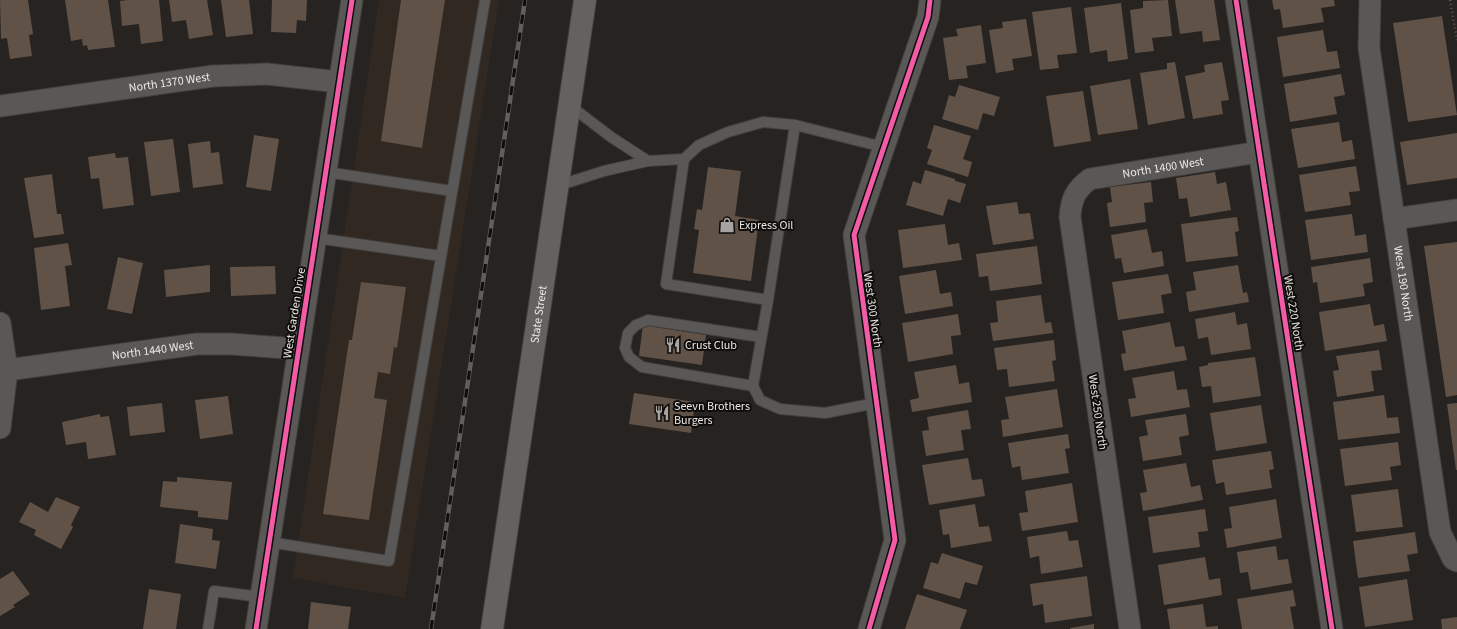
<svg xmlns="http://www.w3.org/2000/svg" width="1457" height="629" viewBox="0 0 1457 629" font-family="'Source Sans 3',sans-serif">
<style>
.built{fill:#312821}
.building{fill:#615248}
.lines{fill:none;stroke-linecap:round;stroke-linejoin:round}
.service-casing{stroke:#413f3d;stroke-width:12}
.minor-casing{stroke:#413f3d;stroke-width:23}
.primary-casing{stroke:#413f3d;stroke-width:24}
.path{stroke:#5a5957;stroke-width:2.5;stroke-dasharray:1 3;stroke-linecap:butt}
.service{stroke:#595857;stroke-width:10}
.minor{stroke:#595857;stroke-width:21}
.primary{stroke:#636261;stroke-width:22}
.rail-casing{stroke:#615f5e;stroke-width:4.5}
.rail{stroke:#0f0d0b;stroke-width:3;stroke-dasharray:9;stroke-linecap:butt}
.cycleway-casing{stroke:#0f0d0b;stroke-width:8}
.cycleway{stroke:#f35aa7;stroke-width:5}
.labels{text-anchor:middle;stroke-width:4;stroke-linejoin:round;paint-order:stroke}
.street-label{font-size:12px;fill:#ece8e6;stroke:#0f0d0b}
.poi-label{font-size:12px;fill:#ece8e6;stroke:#0f0d0b;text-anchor:start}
</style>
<rect width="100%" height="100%" fill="#262321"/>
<path class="built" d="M379 0H499L405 598 293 578Z"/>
<g class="building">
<path d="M0 0H28L33 34 29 35 32 56 10 59 7 38 1 39Z"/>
<path d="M65 0H108L115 47 88 50 87 45 83 46 82 39 71 41Z"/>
<path d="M127 0H159L163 41 141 44 139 24 122 26 120 1Z"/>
<path d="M169 0H207L213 35 189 39 186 20 172 22Z"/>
<path d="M221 0H249L253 34 226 37Z"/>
<path d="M272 0H307L306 21 297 20 296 33 271 32Z"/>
<path d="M401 0H445L422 148 381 141Z"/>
<path d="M1168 0 1172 36 1152 38 1154 51 1135 53 1130 10 1143 8V1Z"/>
<path d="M1175 0H1214L1220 40 1203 42 1202 31 1180 34Z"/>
<path d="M1272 0H1334L1335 6 1321 8 1324 22 1283 28 1280 9 1274 10Z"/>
<path d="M1121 3 1128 59 1108 62 1107 50 1090 53 1084 8Z"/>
<path d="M1071 7 1077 53 1057 55 1059 68 1040 70 1032 12Z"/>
<path d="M1442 16 1457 115 1408 122 1393 23Z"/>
<path d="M1026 19 1032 56 1012 59 1014 70 996 73 989 30 1003 28 1002 22Z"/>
<path d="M981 25 986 63 966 66 968 78 949 80 943 38 958 36 956 29Z"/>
<path d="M1323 30 1327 52 1337 51 1340 68 1283 77 1277 37Z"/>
<path d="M1175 62 1185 118 1148 125 1140 73 1167 69V63Z"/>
<path d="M1222 62 1229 100 1221 101 1223 114 1193 119 1185 76 1205 72 1204 65Z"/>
<path d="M1341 74 1345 95 1334 97 1337 114 1290 122 1284 84Z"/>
<path d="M1130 79 1138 129 1098 135 1090 86Z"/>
<path d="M959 85 1000 97 994 116 983 113 978 130 942 119 949 95 955 97Z"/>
<path d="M1083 91 1091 141 1054 147 1046 96Z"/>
<path d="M1339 122 1342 142 1352 140 1355 159 1298 168 1291 129Z"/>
<path d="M934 125 971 136 963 159 972 162 968 177 927 164 932 150 927 148Z"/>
<path d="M1457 133V178L1407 185 1400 142Z"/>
<path d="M254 135 279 139 271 191 246 187Z"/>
<path d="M173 139 180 192 151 196 144 142Z"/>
<path d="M210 141 211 153 219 152 223 184 193 188 188 144Z"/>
<path d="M115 153 116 158 128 157 134 205 103 209 99 178 91 179 88 157Z"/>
<path d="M1356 166 1360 191 1349 192 1351 205 1305 212 1299 175Z"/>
<path d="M708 167 741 171 735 216 759 220 751 281 693 273 699 230 694 229 697 209 702 210Z"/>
<path d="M925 170 955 179V181L966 184 960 203 948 199 943 216 906 205 913 181 921 184Z"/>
<path d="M1215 172 1217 184 1226 182 1231 210 1190 217 1187 198 1179 199 1176 178Z"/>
<path d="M52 174 57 214H61L64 234 34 238 24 178Z"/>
<path d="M1151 182 1153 202 1144 203 1146 222 1110 227 1107 203 1112 202 1110 187Z"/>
<path d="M1017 202 1019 214 1030 213 1034 239 993 245 986 206Z"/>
<path d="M1352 214 1355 236 1366 234 1368 252 1311 260 1305 220Z"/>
<path d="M1237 217 1239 231 1235 232 1238 256 1186 262 1181 224Z"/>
<path d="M945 224 948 245 959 243 962 260 903 268 898 230Z"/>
<path d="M1147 229 1152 253 1162 251 1164 266 1124 273 1121 258 1115 259 1111 235Z"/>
<path d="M1457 242V395L1446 397 1424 246Z"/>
<path d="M68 243 72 265 65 266 70 306 41 310 34 248Z"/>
<path d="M1037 246 1042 284 990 291 988 276 979 277 976 254Z"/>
<path d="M118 257 143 263 132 314 107 309Z"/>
<path d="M1370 258 1373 282 1363 284 1365 296 1320 303 1317 282 1313 283 1311 267Z"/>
<path d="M210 265V292L166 297 164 270Z"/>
<path d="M1238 265 1243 293 1247 292 1249 302 1189 312 1186 292 1196 290 1193 272Z"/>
<path d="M275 266 276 294 231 296 230 267Z"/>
<path d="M936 270 940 294 951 292 953 306 905 314 899 276Z"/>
<path d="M1168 274 1172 293 1161 295 1164 313 1118 320 1112 282Z"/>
<path d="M361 282 406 287 397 348 394 347 390 374 378 372 374 398 387 400 369 520 323 514 349 340H352Z"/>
<path d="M1041 295 1045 323 1051 322 1053 333 993 341 990 323 998 322 996 301Z"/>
<path d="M1370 304 1374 326 1384 324 1387 341 1325 351 1319 312Z"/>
<path d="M1235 312 1237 325 1247 323 1251 349 1211 355 1208 337 1198 339 1195 319Z"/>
<path d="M958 314 961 335 951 336 953 354 908 362 902 323Z"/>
<path d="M1170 322 1175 347 1184 346 1187 360 1124 371 1121 354 1126 353 1122 331Z"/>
<path d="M643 325 706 335 702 365 639 356Z"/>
<path d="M1054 340 1056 360 1052 361 1055 381 1009 387 1007 369 997 370 994 348Z"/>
<path d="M1379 350 1382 370 1371 371 1374 391 1337 397 1333 371 1339 370 1336 356Z"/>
<path d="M1255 357 1261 396 1213 403 1211 386 1202 387 1199 367 1208 365V363Z"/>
<path d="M956 365 959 384 969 382 972 402 912 412 910 400 919 398 914 372Z"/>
<path d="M1174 371 1177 390 1187 389 1190 407 1131 417 1128 399 1136 398 1132 378Z"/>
<path d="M1057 389 1063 427 1003 437 1001 420 1009 419 1005 397Z"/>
<path d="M634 393 695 402 691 433 629 424Z"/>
<path d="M1384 395 1387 418 1398 417 1400 433 1338 440 1333 402Z"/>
<path d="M228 396 233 434 200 439 195 400Z"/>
<path d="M162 403 165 432 130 436 127 407Z"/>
<path d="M1457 403V470H1456L1447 404Z"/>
<path d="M1261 405 1267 443 1216 451 1210 413Z"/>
<path d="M968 410 971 429 961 430 964 450 926 456 922 431 929 430 927 417Z"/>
<path d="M100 414V417L109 416 116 455 88 459 86 442 66 445 62 422Z"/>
<path d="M1186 414 1189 435 1179 437 1182 455 1143 461 1139 437 1148 435 1145 420Z"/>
<path d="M1068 434 1070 448 1065 449 1069 473 1022 480 1020 466 1012 468 1008 443Z"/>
<path d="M1398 442 1401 465 1390 467 1392 480 1345 486 1340 449Z"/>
<path d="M1271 451 1274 469 1269 470 1272 488 1226 495 1224 482 1216 484 1212 460Z"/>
<path d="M968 458 972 480 982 479 985 496 929 505 922 465Z"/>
<path d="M1186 463 1191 487 1200 485 1203 500 1143 511 1140 493 1147 492 1143 470Z"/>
<path d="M177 477 232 482 228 520 198 517V511L160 507 163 481 177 482Z"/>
<path d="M1072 483 1078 522 1022 531 1019 513 1028 512 1025 491Z"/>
<path d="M1398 489 1403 527 1356 532 1351 495Z"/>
<path d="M56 497 80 507 71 525 73 527 61 549 34 535 36 530 19 522 30 502 48 512Z"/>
<path d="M1276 499 1282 538 1227 548 1224 529 1232 528 1229 507Z"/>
<path d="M975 504 979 527 989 526 992 541 951 548 949 534 943 535 939 510Z"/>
<path d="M1205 509 1208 531 1198 532 1200 547 1153 553 1148 517Z"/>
<path d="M180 524 213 529 212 540 220 541 216 569 175 563Z"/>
<path d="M1067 531 1069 541 1078 540 1083 567 1041 574 1039 556 1030 558 1027 537Z"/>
<path d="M1415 532 1418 553 1407 555 1410 571 1358 578 1353 541Z"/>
<path d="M1276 546 1278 560 1288 559 1292 583 1251 590 1248 572 1240 573 1237 552Z"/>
<path d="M942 553 983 566 977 585 965 582 960 599 923 588 931 562 938 564Z"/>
<path d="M1205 557 1209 580 1220 578 1222 595 1164 605 1158 565Z"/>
<path d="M13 571 30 594 13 605 15 607 0 616V579Z"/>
<path d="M1087 576 1092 616 1045 623 1043 604 1033 606 1030 584Z"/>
<path d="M1407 579 1413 620 1365 627 1359 587Z"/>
<path d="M149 589 181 594 176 629H143Z"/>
<path d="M1293 590 1296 606 1290 607 1294 629H1242L1237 599Z"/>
<path d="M917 594 967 610 960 629H905Z"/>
<path d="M311 602 351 607 348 629H308Z"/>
<path d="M1203 604 1206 627 1218 626V629H1170L1167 609Z"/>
<path d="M1457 617V629H1442L1441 619Z"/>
<path d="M1094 624V629H1070V628Z"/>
</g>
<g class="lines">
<defs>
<g id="service">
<path d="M795 125 883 147"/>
<path d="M684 159 666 284 768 300"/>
<path d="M648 161 684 159 699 145 728 132 763 122 795 125 768 300 753 386 760 400 780 409 825 413 876 403"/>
<path d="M326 172 452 191"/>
<path d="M557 186 604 171 648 161 611 137 569 105"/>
<path d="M316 238 441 256"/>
<path d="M753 386 642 367 629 357 625 348 628 333 636 325 648 320 761 337"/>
<path d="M269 542 389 561 485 0"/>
<path d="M208 629 214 591 261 597"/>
</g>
<g id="minor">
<path d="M1236 0 1332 629"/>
<path id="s1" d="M1370 0 1369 48 1440 532 1453 559 1457 561"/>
<path id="s2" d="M0 106 213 76 267 74 339 82"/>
<path d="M1394 219 1457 210"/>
<path d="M0 323 7 370 0 428"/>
<path id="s3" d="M7 370 197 344H231L299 349"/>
<path d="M256 629 352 0"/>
<path d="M869 629 895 540 854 235 928 17 930 0"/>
<path id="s4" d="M1130 629 1070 217C1071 199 1076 189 1090 179L1259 152"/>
</g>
<g id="primary">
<path id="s5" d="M492 629 585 0"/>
</g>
</defs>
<use href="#service" class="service-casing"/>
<use href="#minor" class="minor-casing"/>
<use href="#primary" class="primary-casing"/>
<path class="path" d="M1450 0 1457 40"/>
<use href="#service" class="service"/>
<use href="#minor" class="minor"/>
<use href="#primary" class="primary"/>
<defs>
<path id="rail" d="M431 629 525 0"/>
</defs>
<use href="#rail" class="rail-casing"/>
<use href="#rail" class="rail"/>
<defs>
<g id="cycleway">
<path d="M1236 0 1332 629"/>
<path d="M256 629 352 0"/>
<path d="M869 629 895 540 854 235 928 17 930 0"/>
</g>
</defs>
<use href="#cycleway" class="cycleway-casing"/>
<use href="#cycleway" class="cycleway"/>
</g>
<defs>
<symbol id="shop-bare" viewBox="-9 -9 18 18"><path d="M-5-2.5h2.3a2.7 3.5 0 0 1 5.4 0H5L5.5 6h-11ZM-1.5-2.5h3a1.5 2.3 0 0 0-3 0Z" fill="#a7a3a1" stroke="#0f0d0b" stroke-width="2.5" paint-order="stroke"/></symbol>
<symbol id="restaurant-bare" viewBox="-9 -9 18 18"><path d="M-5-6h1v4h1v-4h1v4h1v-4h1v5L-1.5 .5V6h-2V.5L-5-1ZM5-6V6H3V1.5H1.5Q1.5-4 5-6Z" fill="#a7a3a1" stroke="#0f0d0b" stroke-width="2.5" paint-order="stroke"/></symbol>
</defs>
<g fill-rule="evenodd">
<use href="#shop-bare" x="716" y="214" width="22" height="22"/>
<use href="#restaurant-bare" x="662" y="334" width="22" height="22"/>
<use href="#restaurant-bare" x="651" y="402" width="22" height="22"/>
</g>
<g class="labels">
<g class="street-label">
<text dy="4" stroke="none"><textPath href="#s2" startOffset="171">North 1370 West</textPath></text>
<text dy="4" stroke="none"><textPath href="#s4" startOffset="535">North 1400 West</textPath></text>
<text dy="4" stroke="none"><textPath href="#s1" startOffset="286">West 190 North</textPath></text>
<text transform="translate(873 310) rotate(82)" y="4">West 300 North</text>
<text transform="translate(294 313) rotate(-81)" y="4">West Garden Drive</text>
<text transform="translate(1294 313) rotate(81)" y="4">West 220 North</text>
<text dy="4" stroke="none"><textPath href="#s5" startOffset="318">State Street</textPath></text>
<text dy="4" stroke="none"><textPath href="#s3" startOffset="147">North 1440 West</textPath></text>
<text transform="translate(1098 412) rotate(82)" y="4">West 250 North</text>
</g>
<g class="poi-label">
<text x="739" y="229">Express Oil</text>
<text x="685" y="349">Crust Club</text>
<text x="674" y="410">Seevn Brothers<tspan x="674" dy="14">Burgers</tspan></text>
</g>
</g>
</svg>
